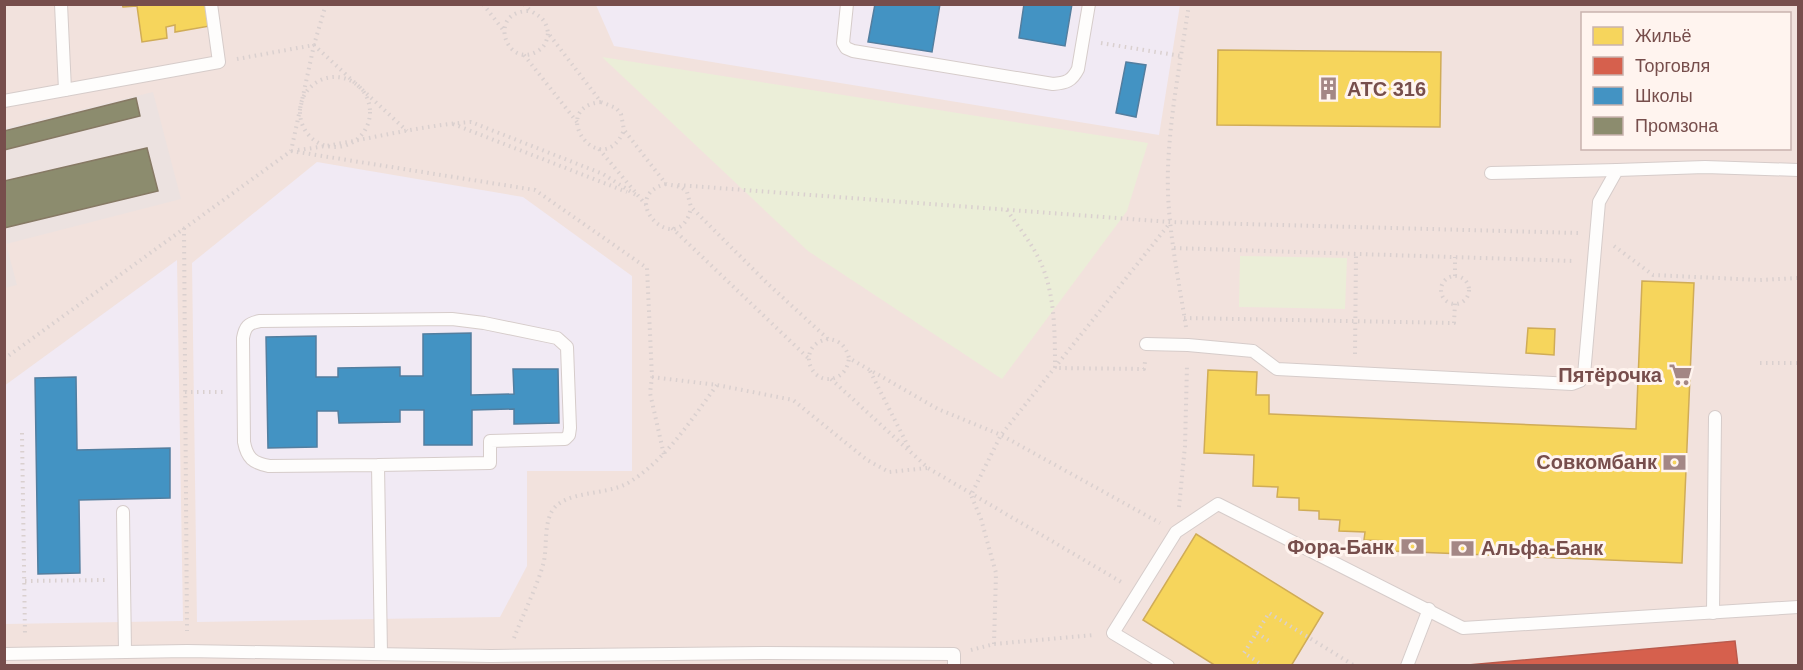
<svg xmlns="http://www.w3.org/2000/svg" width="1803" height="670" viewBox="0 0 1803 670" font-family="Arial,sans-serif">
<style>
.residential{fill:#f2e2dd;fill-rule:evenodd}
.industrial{fill:#ece2e0}
.education{fill:#f1eaf4}
.green{fill:#ebeed8}
.homes{fill:#f6d55c;stroke:#d0ac57;stroke-width:1.5}
.shops{fill:#d6604d;stroke:#ba5b4d;stroke-width:1.5}
.schools{fill:#4393c3;stroke:#537e9f;stroke-width:1.5}
.industry{fill:#8c8c6e;stroke:#867964;stroke-width:1.5}
.lines{fill:none;stroke-linecap:round;stroke-linejoin:round}
.service-casing{stroke:#d6ccca;stroke-width:14}
.path{stroke:#dad0cf;stroke-width:4;stroke-dasharray:1.5 4.5;stroke-linecap:butt}
.service{stroke:#fefdfc;stroke-width:12}
.labels{text-anchor:middle;stroke-width:6;stroke-linejoin:round;paint-order:stroke}
.poi-label{font-size:20px;font-weight:bold;fill:#774e4c;stroke:#fff4ef;text-anchor:end}
</style>
<rect width="100%" height="100%" fill="#f8f1ee"/>
<path class="residential" d="M5 5H1798V665H5ZM1582 14H1790V148H1582Z"/>
<path class="industrial" d="M153 92 181 199 6 244 17 285 5 288V128Z"/>
<g class="education">
<path d="M596 5H1180L1159 135 614 46Z"/>
<path d="M317 162 523 197 632 276V471H527V566L500 617 197 622 192 263Z"/>
<path d="M177 260 183 621 5 624 4 386Z"/>
</g>
<g class="green">
<path d="M602 57 1148 143 1127 211 1002 379 808 251Z"/>
<path d="M1240 256 1347 258 1345 309 1239 307Z"/>
</g>
<g class="homes">
<path d="M122 4H206L210 26 175 32V25L166 27 167 38 142 42 137 6 123 7Z"/>
<path d="M1218 50 1441 52 1440 127 1217 125Z"/>
<path d="M1642 281 1694 283 1682 563 1390 551V541L1364 540 1365 532 1339 531 1340 520 1319 519V511L1299 510V498L1277 497 1278 487 1253 486 1254 455 1204 453 1208 370 1257 372 1256 395H1269V414L1636 429Z"/>
<path d="M1528 328 1555 329 1554 355 1526 353Z"/>
<path d="M1196 534 1323 613 1291 666H1216L1143 620Z"/>
</g>
<path class="shops" d="M1735 641 1738 666H1457Z"/>
<g class="schools">
<path d="M875 4H940L932 52 868 42Z"/>
<path d="M1024 4H1072L1065 46 1019 38Z"/>
<path d="M1126 62 1146 65 1136 117 1116 113Z"/>
<path d="M471 333V395L514 394 513 369H558L559 423 514 424V409L472 410V445H424V410H400V422L339 423 338 411H317V447L268 448 266 337 316 336V377H338V368L400 367V376H423V334Z"/>
<path d="M76 377 77 450 170 448V498L79 500 80 573 38 574 35 378Z"/>
</g>
<g class="industry">
<path d="M136 98 140 116 4 150V131Z"/>
<path d="M147 148 158 191 4 228V181Z"/>
</g>
<g class="lines">
<defs>
<g id="service">
<path d="M61 4 65 90"/>
<path d="M847 4 843 43 846 48 853 51 1053 84C1066 83 1072 81 1078 69L1089 4"/>
<path d="M4 101 219 62 211 4"/>
<path d="M1491 173 1617 170"/>
<path d="M1146 344 1188 345 1253 351 1277 369 1572 384 1580 381 1584 375 1599 202 1617 170 1705 167 1798 170"/>
<path d="M378 465 490 463V441L565 439 569 435 570 428 567 347 557 338 484 323 452 319 260 321C248 323 245 327 243 338L244 442C247 458 253 463 269 466L378 465 381 654"/>
<path d="M123 512 125 652"/>
<path d="M1713 613 1715 417"/>
<path d="M4 654 187 651 491 656 765 653 954 654V666"/>
<path d="M1168 666 1113 633 1176 532 1218 504 1463 628 1798 607"/>
<path d="M1407 666 1429 609"/>
</g>
</defs>
<use href="#service" class="service-casing"/>
<g class="path">
<path d="M483 4 504 31"/>
<path d="M524 4C534 17 545 13 548 33L601 102 616 108 621 114 624 130 666 184 681 187 687 192 691 207 768 284 828 339C839 340 846 346 849 358L938 409 1001 435 1160 523"/>
<path d="M528 11C487 12 506 68 536 52 544 48 547 42 548 33"/>
<path d="M1101 43 1181 56"/>
<path d="M524 55 577 122"/>
<path d="M237 59 314 45 407 131"/>
<circle cx="335" cy="112" r="35"/>
<path d="M601 102C545 108 602 184 624 130"/>
<path d="M453 124 627 192"/>
<path d="M599 149 646 205"/>
<path d="M298 150C356 143 413 126 471 122L603 174 636 195"/>
<path d="M291 151 535 190 647 268 652 377 650 393 664 455"/>
<path d="M666 184C614 197 679 262 691 208"/>
<path d="M678 185 1170 222 1578 233"/>
<path d="M1007 210C1017 225 1030 241 1038 257 1055 289 1055 332 1055 368L1144 369 1145 362"/>
<path d="M184 228 187 631"/>
<path d="M672 228 808 358"/>
<path d="M1614 246 1653 275 1760 280 1798 278"/>
<path d="M1174 248 1575 261"/>
<path d="M1455 276V257"/>
<circle cx="1455" cy="290" r="14"/>
<path d="M1184 318 1454 323 1455 303"/>
<path d="M1186 327C1178 275 1166 221 1168 168 1170 113 1181 59 1189 4"/>
<path d="M828 339C794 345 811 389 837 377 845 373 848 366 849 358"/>
<path d="M1355 354 1356 254"/>
<path d="M4 359 291 151 314 45 326 4"/>
<path d="M1760 363H1798"/>
<path d="M870 371 910 450"/>
<path d="M652 377 717 385 793 400 867 460 889 472 927 468"/>
<path d="M831 379 928 468 1123 583"/>
<path d="M185 392H226"/>
<path d="M22 433 25 635"/>
<path d="M1179 507 1185 446 1187 365"/>
<path d="M25 581 105 580"/>
<path d="M1257 633 1272 643"/>
<path d="M514 638C523 614 538 585 544 561 547 545 544 525 552 511 565 490 605 496 628 483 666 460 691 420 717 385"/>
<path d="M994 644 996 573 981 519 971 495 1001 435 1170 223"/>
<path d="M971 650 994 644 1094 635"/>
<path d="M1264 666 1244 653 1269 613 1355 666"/>
</g>
<use href="#service" class="service"/>
</g>
<defs>
<symbol id="building-bare" viewBox="-9 -9 18 18"><path d="M-4-6H4V6H1V3H-1V6H-4ZM-2.5-4.3h1.7v1.8h-1.7ZM.8-4.3h1.7v1.8H.8ZM-2.5-1h1.7V.8h-1.7ZM.8-1h1.7V.8H.8Z" fill="#a48785" stroke="#fff4ef" stroke-width="2.5" paint-order="stroke"/></symbol>
<symbol id="supermarket-bare" viewBox="-9 -9 18 18"><path d="M-6-5.5h2.5l.6 2H6L4.5 2H-2.5L-4.4-4H-6ZM-1.5 3.2a1.3 1.3 0 1 0 .1 0ZM3 3.2a1.3 1.3 0 1 0 .1 0Z" fill="#a48785" stroke="#fff4ef" stroke-width="2.5" paint-order="stroke"/></symbol>
<symbol id="bank-bare" viewBox="-9 -9 18 18"><path d="M-6-4H6V4H-6ZM0-2.3a2.3 2.3 0 1 0 0 4.6a2.3 2.3 0 1 0 0-4.6Z" fill="#a48785" stroke="#fff4ef" stroke-width="2.5" paint-order="stroke"/></symbol>
</defs>
<g fill-rule="evenodd">
<use href="#building-bare" x="1312" y="72" width="33" height="33"/>
<use href="#supermarket-bare" x="1664" y="358" width="33" height="33"/>
<use href="#bank-bare" x="1658" y="446" width="33" height="33"/>
<use href="#bank-bare" x="1396" y="530" width="33" height="33"/>
<use href="#bank-bare" x="1446" y="532" width="33" height="33"/>
</g>
<g class="labels">
<g class="poi-label">
<text x="1347" y="96" text-anchor="start">АТС 316</text>
<text x="1662" y="382">Пятёрочка</text>
<text x="1657" y="469">Совкомбанк</text>
<text x="1394" y="554">Фора-Банк</text>
<text x="1481" y="555" text-anchor="start">Альфа-Банк</text>
</g>
</g>
<rect width="1803" height="670" fill="none" stroke="#774e4c" stroke-width="12"/>
<rect x="1581" y="12" width="210" height="138" fill="#fff4ef" stroke="#c9b2ae" stroke-width="1.5"/>
<rect x="1593" y="27" width="30" height="18" fill="#f6d55c" stroke="#c9b2ae" stroke-width="1.5"/>
<text x="1635" y="42" font-size="18" fill="#774e4c">Жильё</text>
<rect x="1593" y="57" width="30" height="18" fill="#d6604d" stroke="#c9b2ae" stroke-width="1.5"/>
<text x="1635" y="72" font-size="18" fill="#774e4c">Торговля</text>
<rect x="1593" y="87" width="30" height="18" fill="#4393c3" stroke="#c9b2ae" stroke-width="1.5"/>
<text x="1635" y="102" font-size="18" fill="#774e4c">Школы</text>
<rect x="1593" y="117" width="30" height="18" fill="#8c8c6e" stroke="#c9b2ae" stroke-width="1.5"/>
<text x="1635" y="132" font-size="18" fill="#774e4c">Промзона</text>
</svg>
